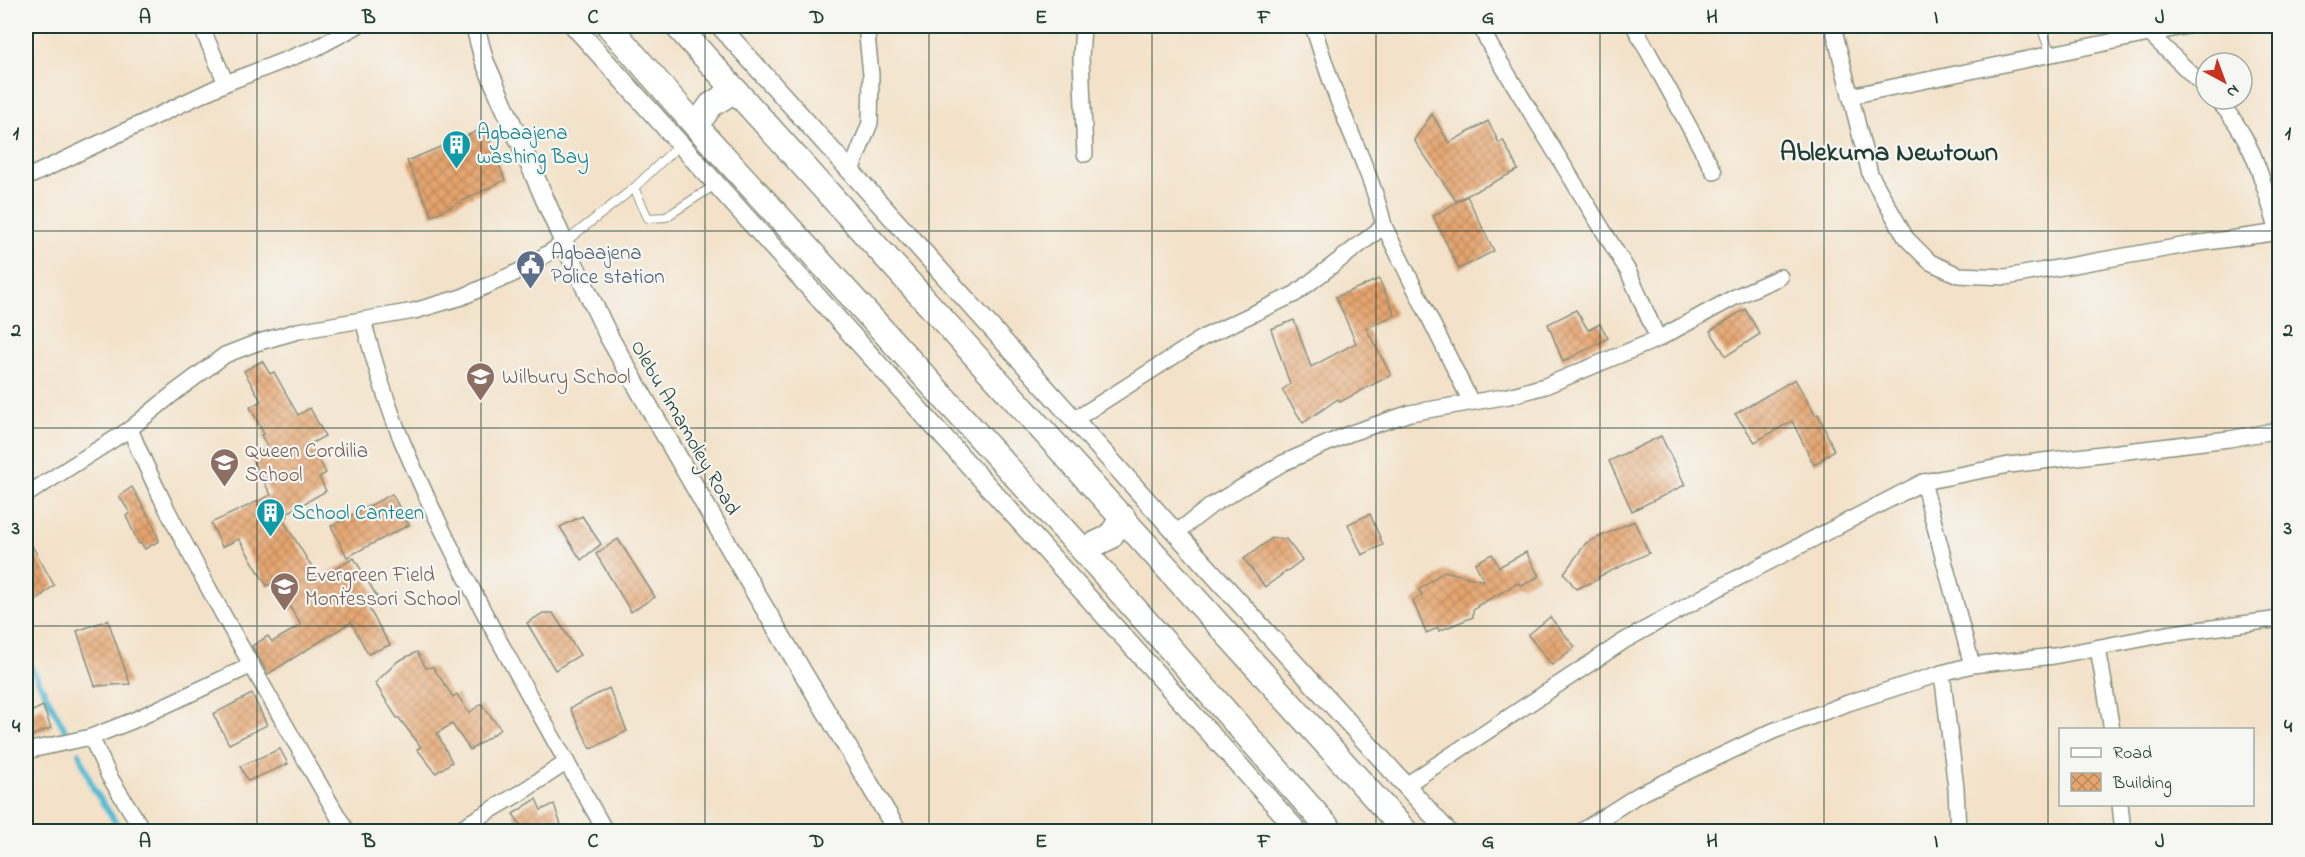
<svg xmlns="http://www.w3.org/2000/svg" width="2305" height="857" viewBox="0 0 2305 857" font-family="'Indie Flower',sans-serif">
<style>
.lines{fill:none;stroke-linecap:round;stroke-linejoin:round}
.stream{stroke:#57bbd6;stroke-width:6}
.building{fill:url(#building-cross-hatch)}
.service-casing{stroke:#89907e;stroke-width:10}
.minor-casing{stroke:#89907e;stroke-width:18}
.tertiary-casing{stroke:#89907e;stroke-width:21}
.primary-casing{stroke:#89907e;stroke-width:27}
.service{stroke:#fff;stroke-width:8}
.minor{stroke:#fff;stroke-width:15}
.tertiary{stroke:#fff;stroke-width:18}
.primary{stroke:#fff;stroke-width:24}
.grid{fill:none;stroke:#1f3d34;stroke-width:1.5;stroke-opacity:0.55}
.labels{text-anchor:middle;stroke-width:4.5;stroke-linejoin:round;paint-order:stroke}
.culture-label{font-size:21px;fill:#0d838f;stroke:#f6f6f2;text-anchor:start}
.service-label{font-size:21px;fill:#4e5e75;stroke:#f6f6f2;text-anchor:start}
.education-label{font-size:21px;fill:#785e54;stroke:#f6f6f2;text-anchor:start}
.street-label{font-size:21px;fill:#1f3d34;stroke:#f6f6f2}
.district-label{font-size:27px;font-weight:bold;fill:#1f3d34;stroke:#f6f6f2}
.neatline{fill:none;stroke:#1f3d34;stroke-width:2}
.grid-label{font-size:20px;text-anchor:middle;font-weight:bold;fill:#1f3d34}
</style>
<defs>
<pattern id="building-cross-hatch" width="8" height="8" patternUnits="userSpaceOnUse" patternTransform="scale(1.5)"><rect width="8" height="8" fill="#e6a46e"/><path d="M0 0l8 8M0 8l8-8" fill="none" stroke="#ba875b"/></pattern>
</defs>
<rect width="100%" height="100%" fill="#f6f6f2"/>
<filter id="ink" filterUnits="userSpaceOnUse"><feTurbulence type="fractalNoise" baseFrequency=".0167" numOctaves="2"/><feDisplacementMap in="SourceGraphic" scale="12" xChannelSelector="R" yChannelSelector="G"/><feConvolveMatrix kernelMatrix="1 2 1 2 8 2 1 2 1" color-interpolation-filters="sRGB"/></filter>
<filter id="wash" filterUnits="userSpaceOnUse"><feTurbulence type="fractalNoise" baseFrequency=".008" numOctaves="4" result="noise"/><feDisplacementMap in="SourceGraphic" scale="24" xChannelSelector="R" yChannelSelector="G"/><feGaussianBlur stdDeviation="1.35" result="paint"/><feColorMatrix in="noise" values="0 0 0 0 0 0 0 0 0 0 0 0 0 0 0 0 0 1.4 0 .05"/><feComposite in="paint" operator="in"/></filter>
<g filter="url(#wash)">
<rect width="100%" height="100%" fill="#f3e2c9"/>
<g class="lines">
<g class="stream">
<path d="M26 658 65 730"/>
<path d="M79 753 93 788 122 832"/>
</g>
</g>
<g id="blocks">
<g class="building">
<path d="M1432 114 1449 143 1488 121 1499 143 1503 140 1518 170 1456 201 1414 140Z"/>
<path d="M485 128 505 180 432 216 407 161Z"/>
<path d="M1467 196 1494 251 1459 269 1433 216Z"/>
<path d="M1379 279 1395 315 1366 328 1391 375 1340 402 1338 399 1303 423 1282 390 1290 384 1271 329 1294 320 1311 367 1356 343 1336 297Z"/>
<path d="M1745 309 1760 334 1726 356 1710 331Z"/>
<path d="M1576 310 1588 330 1600 324 1608 338 1563 362 1548 324Z"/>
<path d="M262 361 270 374 274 372 298 415 310 408 325 436 310 444 326 473 319 477 326 491 287 513 288 516 282 518 319 579 354 558 379 600 368 607 390 645 368 654 351 622 268 674 252 646 268 636 272 642 301 625 274 582 267 586 239 539 222 547 211 523 271 495 251 457 268 448 261 435 264 434 250 407 261 401 244 371Z"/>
<path d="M1795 379 1815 415 1818 414 1834 450 1814 465 1792 421 1755 442 1735 414Z"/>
<path d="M1661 436 1685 485 1632 511 1609 461Z"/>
<path d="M132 487 153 524 159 541 145 549 141 543 139 544 126 516 130 513 119 496Z"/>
<path d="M392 494 409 525 347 557 331 526Z"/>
<path d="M1370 514 1383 545 1362 555 1348 524Z"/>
<path d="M582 516 601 544 581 560 560 527Z"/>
<path d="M1634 521 1649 553 1598 577 1599 579 1576 589 1564 573 1586 543Z"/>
<path d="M26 535 54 585 26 609Z"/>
<path d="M1272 538 1286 539 1302 560 1265 587 1244 559Z"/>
<path d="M618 539 655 597 631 612 596 554Z"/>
<path d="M1526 552 1539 576 1522 586 1518 583 1477 606 1478 607 1473 610V617L1439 631 1438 628 1426 633 1413 601 1422 594 1419 590 1444 571 1484 581 1475 563 1492 554 1499 567Z"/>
<path d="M543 613H553L580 655 555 670 527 623Z"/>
<path d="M1550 617 1575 647 1552 665 1528 635Z"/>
<path d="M108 620 130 684 95 686 77 631Z"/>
<path d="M417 652 426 668 433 667 453 697 457 694 469 713 481 704 501 729 470 750 452 724 437 733 452 762 436 773 417 749 421 747 399 718H397L375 683 398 661Z"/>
<path d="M609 688 627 731 591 749 570 708Z"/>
<path d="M252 694 267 725 229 744 213 714Z"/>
<path d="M43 706 51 728 26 738V714Z"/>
<path d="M280 749 288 764 248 781 240 766Z"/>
<path d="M536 799 541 810 554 804 563 831H525L513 814Z"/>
</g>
</g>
</g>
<g filter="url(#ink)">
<use href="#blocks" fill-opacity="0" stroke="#89907e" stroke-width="1.5"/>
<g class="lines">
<defs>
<g id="service">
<path d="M2041 26 2051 55"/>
<path d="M634 188 648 218 666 217 715 185"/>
<path d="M565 242 634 188 680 144"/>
</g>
<g id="minor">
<path d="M201 26 226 83"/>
<path d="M1083 26 1081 57 1085 154"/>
<path d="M1313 26C1322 55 1331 84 1343 113 1358 151 1375 186 1384 226L1471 402"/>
<path d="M1480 26 1491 47 1628 271 1658 339"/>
<path d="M1634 26 1714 172"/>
<path d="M1833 26 1870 174 1906 238 1930 262 1958 275 2006 277 2193 244 2280 232"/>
<path d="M2149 26V33L2206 88"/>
<path d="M1850 96 2187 26"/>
<path d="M2216 99C2254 137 2263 183 2278 232"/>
<path d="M851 171 870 123 871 75 866 26"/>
<path d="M26 178 226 83 316 48 357 26"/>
<path d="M363 320C374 361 386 402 402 441 459 576 534 704 606 832"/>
<path d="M1074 420 1204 337 1295 294 1384 226"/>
<path d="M1923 482 1972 665"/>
<path d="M26 495 130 429"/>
<path d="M1176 533 1212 505 1283 463 1351 433 1410 413 1509 396 1545 386 1658 339 1735 297 1780 277"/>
<path d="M2098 648 2112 730"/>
<path d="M1942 673 1956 788 1958 832"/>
<path d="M91 737 109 776 144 832"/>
<path d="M26 751 91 737 132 721 252 665"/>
<path d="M1406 785 1624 641 1728 583 1923 482 2009 465 2229 439 2280 430"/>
<path d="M2120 804 2123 832"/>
<path d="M347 832C300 751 254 671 209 589 181 537 153 485 130 429L174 393 225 355 256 343 298 331 414 311 462 297 522 270 564 243"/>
<path d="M454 832 520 793 567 762"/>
<path d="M1580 832 1638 795 1773 731 1848 703 1942 673 1972 665 2054 656 2167 634 2280 619"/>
</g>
<g id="tertiary">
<path d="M475 26 484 60 564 243 609 337 759 599 898 832"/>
<path d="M574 26 1299 832"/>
<path d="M720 26 1176 533 1448 832"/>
</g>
<g id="primary">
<path d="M609 26 696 126 1083 550 1332 832"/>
<path d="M677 26 1406 832"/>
<path d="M696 126 711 105 735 90"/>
<path d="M1083 550 1110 537 1123 517"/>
</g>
</defs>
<use href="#service" class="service-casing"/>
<use href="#minor" class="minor-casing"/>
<use href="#tertiary" class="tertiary-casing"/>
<use href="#primary" class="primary-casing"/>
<use href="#service" class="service"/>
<use href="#minor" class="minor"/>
<use href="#tertiary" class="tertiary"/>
<use href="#primary" class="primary"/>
</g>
</g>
<path class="grid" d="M257 26V832M481 26V832M705 26V832M929 26V832M1152 26V832M1376 26V832M1600 26V832M1824 26V832M2048 26V832M26 231H2280M26 428H2280M26 626H2280"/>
<defs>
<symbol id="building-pin" viewBox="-11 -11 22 30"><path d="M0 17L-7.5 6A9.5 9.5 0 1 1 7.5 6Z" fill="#0f9aa8" stroke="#f6f6f2"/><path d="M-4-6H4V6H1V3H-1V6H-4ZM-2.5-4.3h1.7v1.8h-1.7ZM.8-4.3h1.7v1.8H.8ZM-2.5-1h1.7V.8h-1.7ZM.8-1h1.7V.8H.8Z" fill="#fff"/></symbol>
<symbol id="civic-pin" viewBox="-11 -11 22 30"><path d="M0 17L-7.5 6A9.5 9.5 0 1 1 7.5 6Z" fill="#5c6f8a" stroke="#f6f6f2"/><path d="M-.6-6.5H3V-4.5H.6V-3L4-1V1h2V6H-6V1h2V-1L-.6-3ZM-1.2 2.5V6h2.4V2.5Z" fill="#fff"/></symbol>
<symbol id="school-pin" viewBox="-11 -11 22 30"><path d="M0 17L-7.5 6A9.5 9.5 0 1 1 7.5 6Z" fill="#8d6e63" stroke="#f6f6f2"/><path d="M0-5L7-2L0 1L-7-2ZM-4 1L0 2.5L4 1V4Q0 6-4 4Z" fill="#fff"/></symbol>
</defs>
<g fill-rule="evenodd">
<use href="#building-pin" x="440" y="128" width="33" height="45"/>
<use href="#civic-pin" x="514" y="248" width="33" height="45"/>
<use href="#school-pin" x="464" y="360" width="33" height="45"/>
<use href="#school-pin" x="208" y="446" width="33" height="45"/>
<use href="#building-pin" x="254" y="496" width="33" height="45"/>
<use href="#school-pin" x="268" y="570" width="33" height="45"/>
</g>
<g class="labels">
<g class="culture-label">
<text x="477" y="139">Agbaajena<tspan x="477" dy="24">washing Bay</tspan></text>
<text x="292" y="519">School Canteen</text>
</g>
<g class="service-label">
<text x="551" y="259">Agbaajena<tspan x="551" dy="24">Police station</tspan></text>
</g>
<g class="education-label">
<text x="502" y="383">Wilbury School</text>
<text x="245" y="457">Queen Cordilia<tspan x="245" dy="24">School</tspan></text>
<text x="305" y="581">Evergreen Field<tspan x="305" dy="24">Montessori School</tspan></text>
</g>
<g class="street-label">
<text transform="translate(686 427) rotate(60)" y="7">Olebu Amamoley Road</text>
</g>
<g class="district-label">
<text x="1889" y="160">Ablekuma Newtown</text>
</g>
</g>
<rect width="2305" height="857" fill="none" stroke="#f6f6f2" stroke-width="66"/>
<rect x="2059" y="728" width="195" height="78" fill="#f6f6f2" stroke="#a0aca6" stroke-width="1.5"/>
<rect x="2071" y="748" width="30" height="9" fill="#ffffff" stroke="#a0aca6" stroke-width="1.5"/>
<text x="2113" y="758" font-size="18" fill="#1f3d34">Road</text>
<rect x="2071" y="773" width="30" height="18" fill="url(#building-cross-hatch)" stroke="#a0aca6" stroke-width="1.5"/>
<text x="2113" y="788" font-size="18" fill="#1f3d34">Building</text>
<g transform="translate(2224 81) rotate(139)"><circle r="28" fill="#f6f6f2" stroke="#a0aca6" stroke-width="1.5"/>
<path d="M0-4.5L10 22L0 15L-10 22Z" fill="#c8321e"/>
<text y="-9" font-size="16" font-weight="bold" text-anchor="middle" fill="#1f3d34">N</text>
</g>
<rect x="33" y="33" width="2239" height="791" class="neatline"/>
<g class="grid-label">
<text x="145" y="23">A</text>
<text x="369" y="23">B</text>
<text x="593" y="23">C</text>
<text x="817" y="23">D</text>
<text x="1041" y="23">E</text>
<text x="1264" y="23">F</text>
<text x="1488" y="23">G</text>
<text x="1712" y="23">H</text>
<text x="1936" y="23">I</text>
<text x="2160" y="23">J</text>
<text x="16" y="139">1</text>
<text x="2288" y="139">1</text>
<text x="16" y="336">2</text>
<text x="2288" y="336">2</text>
<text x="16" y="534">3</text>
<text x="2288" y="534">3</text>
<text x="16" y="732">4</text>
<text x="2288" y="732">4</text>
<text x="145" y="847">A</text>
<text x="369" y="847">B</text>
<text x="593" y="847">C</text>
<text x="817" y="847">D</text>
<text x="1041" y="847">E</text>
<text x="1264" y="847">F</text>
<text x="1488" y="847">G</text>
<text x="1712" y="847">H</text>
<text x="1936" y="847">I</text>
<text x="2160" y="847">J</text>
</g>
</svg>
